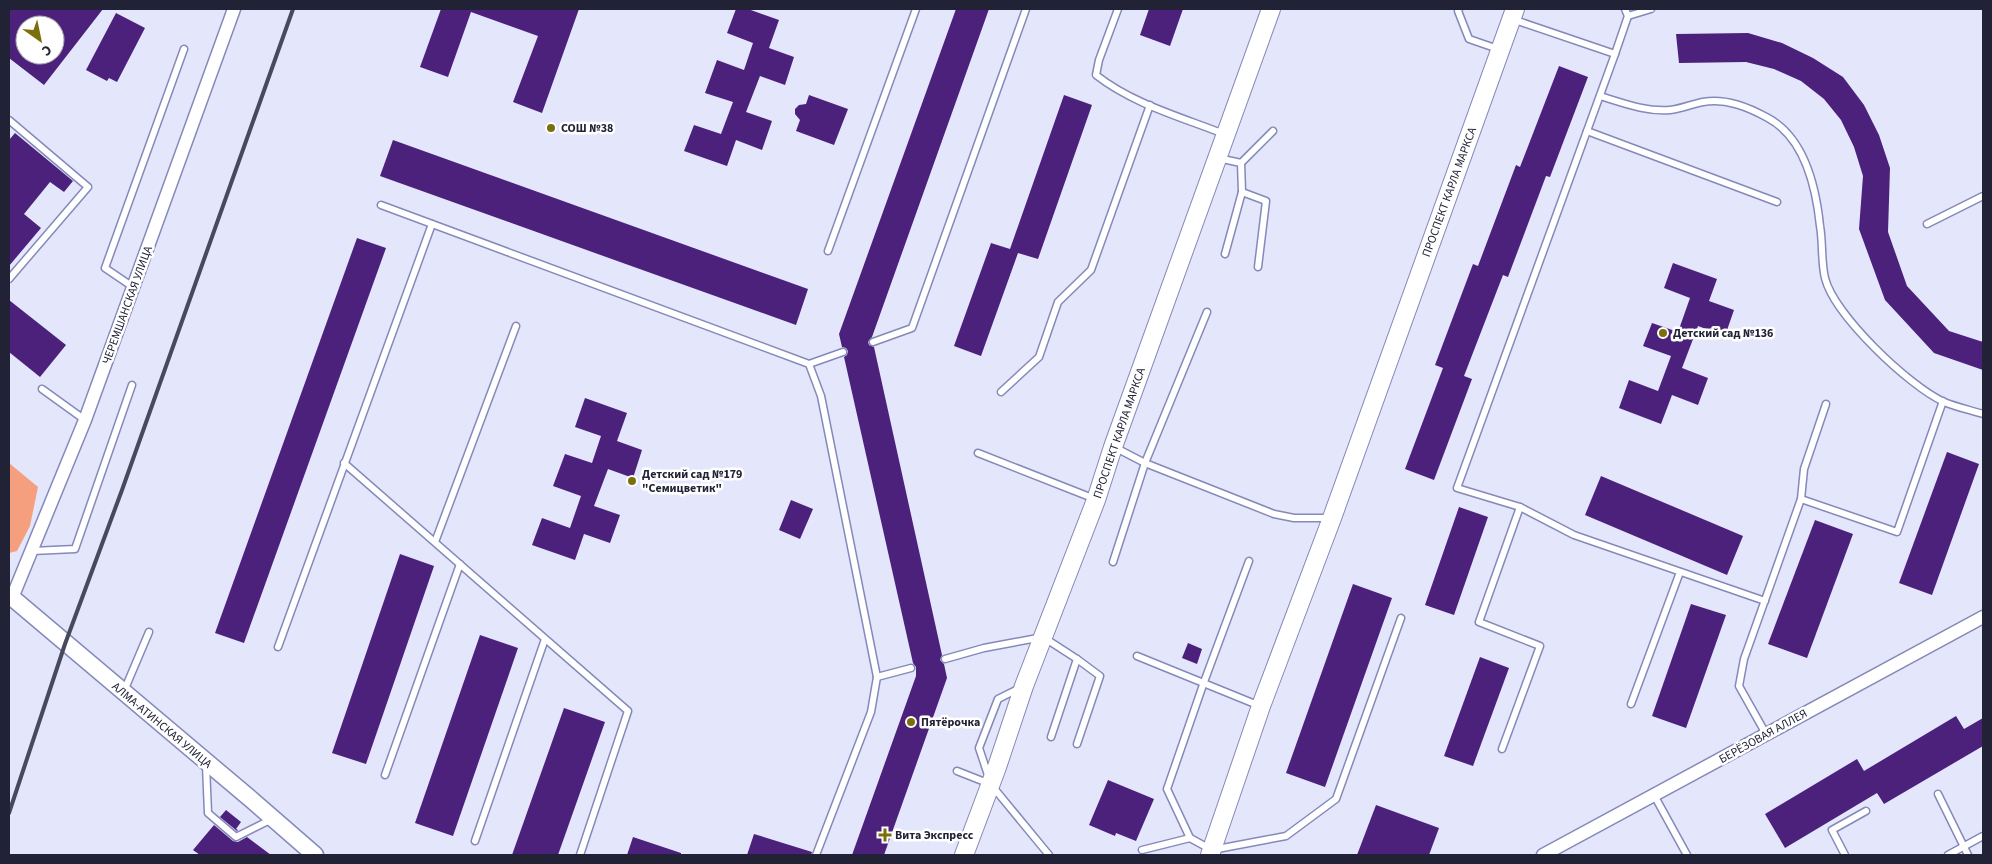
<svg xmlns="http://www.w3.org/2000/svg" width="1992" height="864" viewBox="0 0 1992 864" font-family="'Source Sans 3',sans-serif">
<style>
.green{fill:#f59f7e}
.building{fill:#4c217c;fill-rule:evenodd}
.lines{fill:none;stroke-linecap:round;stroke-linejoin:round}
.service-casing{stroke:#8589b9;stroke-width:9}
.minor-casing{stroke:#8589b9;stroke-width:15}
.tertiary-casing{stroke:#8589b9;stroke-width:19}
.secondary-casing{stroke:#8589b9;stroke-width:20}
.service{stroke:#fff;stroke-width:6}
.minor{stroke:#fff;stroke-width:12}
.tertiary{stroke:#fff;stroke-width:16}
.secondary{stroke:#fff;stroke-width:18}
.rail{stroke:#48495e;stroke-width:4}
.poi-dot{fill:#7b6f0c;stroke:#fff;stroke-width:2}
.labels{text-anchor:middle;stroke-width:5;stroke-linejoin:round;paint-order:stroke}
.poi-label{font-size:12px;font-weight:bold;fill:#212236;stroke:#fff;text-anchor:start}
.street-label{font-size:12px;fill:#212236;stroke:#fff}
</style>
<rect width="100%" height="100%" fill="#e4e6fc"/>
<path class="green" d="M9 463 38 487 30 526 17 551 9 553Z"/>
<g class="building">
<path d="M9 9H103L44 85 9 58ZM25 25H55V55H25Z"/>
<path d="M441 9H579L542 113 513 102 538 36 471 12 448 77 420 67Z"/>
<path d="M736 9H748L779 20 769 48 794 57 785 85 760 76 746 112 772 121 762 150 736 140 727 166 684 151 694 125 721 134 733 102 705 93 717 60 744 70 753 43 727 33Z"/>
<path d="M956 9H989L872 337 868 342 869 345 874 347 942 655 940 660 944 664 947 678 884 855H852L916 676V667L913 663 844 357 847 355 848 351 846 348 842 347 839 334Z"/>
<path d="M1149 9H1183L1170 46 1140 35Z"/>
<path d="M116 13 145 28 117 82 109 78 107 81 86 70Z"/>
<path d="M1748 33 1782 43 1813 58 1843 77 1864 105 1879 135 1890 168 1888 232 1907 286 1949 331 1983 342V370L1934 353 1885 300 1859 229 1863 176 1854 147 1841 120 1824 99 1801 81 1774 69 1746 62 1679 63 1676 34Z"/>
<path d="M1559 66 1588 77 1550 177 1546 176 1508 277 1503 275 1464 376 1472 379 1434 480 1405 469 1443 368 1435 365 1473 264 1478 266 1516 165 1520 167Z"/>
<path d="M809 95 848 109 834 145 796 131 800 120 795 114V109L799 105 806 104Z"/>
<path d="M1064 95 1092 105 1038 259 1018 253 981 356 954 346 991 243 1010 249Z"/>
<path d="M15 133 73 181 64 192 50 182 24 214 41 228 9 266V140Z"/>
<path d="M393 140 808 289 796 325 380 176Z"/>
<path d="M357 238 386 248 244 643 215 633Z"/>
<path d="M1673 263 1717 279 1709 301 1734 310 1725 336 1698 326 1682 368 1708 378 1698 405 1672 395 1661 424 1619 408 1629 380 1658 391 1671 356 1643 346 1652 323 1678 332 1690 298 1664 288Z"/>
<path d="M9 300 66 345 40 377 9 352Z"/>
<path d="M585 398 627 413 617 441 642 450 633 478 608 469 594 506 620 515 610 543 584 534 575 560 532 545 542 518 570 528 581 496 553 486 565 454 592 463 601 436 575 427Z"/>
<path d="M1947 452 1979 464 1932 595 1899 583Z"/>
<path d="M1601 476 1743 536 1727 575 1585 515Z"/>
<path d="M791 500 813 509 800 539 779 530Z"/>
<path d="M1459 507 1488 517 1454 615 1425 605Z"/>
<path d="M1815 520 1853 534 1807 658 1768 644Z"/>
<path d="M400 554 434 566 366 764 332 753Z"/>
<path d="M1353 584 1392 598 1325 787 1286 773Z"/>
<path d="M1691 604 1726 615 1686 728 1652 716Z"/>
<path d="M480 635 518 648 453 836 415 823Z"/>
<path d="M1188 643 1202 649 1197 664 1182 658Z"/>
<path d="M1480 657 1509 668 1473 766 1444 756Z"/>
<path d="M564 708 605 722 558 855H512Z"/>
<path d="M1956 716 1964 729 1983 718V746L1884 804 1877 793 1785 848 1765 814 1857 759 1864 771Z"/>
<path d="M1108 780 1154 799 1136 841 1116 833 1115 836 1089 825Z"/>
<path d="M1376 805 1439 828 1429 855H1357Z"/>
<path d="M226 810 241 822 236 829 238 830 237 831 220 817Z"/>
<path d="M214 825 233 841 238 842 247 837 271 855H200L193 850Z"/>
<path d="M754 834 812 852 811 855H747Z"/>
<path d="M633 837 681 853V855H627Z"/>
</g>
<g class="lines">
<defs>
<g id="service">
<path d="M1118 9 1099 60 1096 75C1133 104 1181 117 1224 134"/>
<path d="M1459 9 1458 11 1469 39 1498 49"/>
<path d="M1628 16 1651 9"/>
<path d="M1512 19 1615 54"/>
<path d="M1600 96C1623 103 1646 112 1670 110 1681 109 1692 104 1703 102 1726 98 1748 107 1768 118 1805 138 1816 187 1820 226 1823 243 1821 262 1825 278 1834 315 1909 386 1944 402 1956 407 1970 410 1983 414"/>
<path d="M9 120 88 187 9 279"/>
<path d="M1587 131 1777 202"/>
<path d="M1218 158 1241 163 1242 192 1225 254"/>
<path d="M1241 163 1273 131"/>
<path d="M1242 192 1266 201 1258 267"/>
<path d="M381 205 809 364 821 396 877 677 871 712 816 855"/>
<path d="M1927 224 1983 196"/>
<path d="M828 251 916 9"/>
<path d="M133 287 105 268 184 49"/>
<path d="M873 342 912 328 1026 9"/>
<path d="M809 364 843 352"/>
<path d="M42 389 85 420"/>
<path d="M1001 392 1039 357 1058 302 1091 270 1150 105"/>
<path d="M1114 447 1145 463 1274 514 1294 518H1330"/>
<path d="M978 453 1095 499"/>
<path d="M344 463 628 711 580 855"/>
<path d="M1801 499 1804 469 1826 404"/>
<path d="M1520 507 1574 535 1765 601"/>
<path d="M435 542 516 326"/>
<path d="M32 551 75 549 132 385"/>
<path d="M1249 561 1204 682 1167 789 1190 838 1212 850 1286 836 1336 799 1401 618"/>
<path d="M1113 562 1145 463 1207 312"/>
<path d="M278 647 432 224"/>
<path d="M1137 656 1260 706"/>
<path d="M945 659 984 648 1043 637 1077 659 1051 737"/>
<path d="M877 677 911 668"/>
<path d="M124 691 149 632"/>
<path d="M1631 704 1680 572"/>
<path d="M1766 734 1739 686 1744 659 1801 499 1897 532 1943 401"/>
<path d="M1077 744 1100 676 1077 659"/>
<path d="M1502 749 1540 646 1479 622 1520 507 1457 488 1615 54 1628 16 1625 9"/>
<path d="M206 765 208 813 236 837 272 819"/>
<path d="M957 771 990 784"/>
<path d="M385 775 460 564"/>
<path d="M989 778 979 748 998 699 1020 688"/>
<path d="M993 787 1049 855"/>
<path d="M1938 794 1968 855"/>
<path d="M1654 795 1687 855"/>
<path d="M475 841 545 639"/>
<path d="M1142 850 1190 838"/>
<path d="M1845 855 1832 830 1866 811"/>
<path d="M1948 855 1983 836"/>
</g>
<g id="minor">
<path d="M12 598 85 420 234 9"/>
<path d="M1543 855 1983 617"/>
</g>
<path id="tertiary" d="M9 595 253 801 315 855"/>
<g id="secondary">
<path d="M964 855 997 767 1024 686 1096 500 1113 447 1271 9"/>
<path d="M1210 855 1261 706 1332 518 1515 9"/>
</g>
</defs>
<use href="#service" class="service-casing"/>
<use href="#minor" class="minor-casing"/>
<use href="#tertiary" class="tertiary-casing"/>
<use href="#secondary" class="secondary-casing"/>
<use href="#service" class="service"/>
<use href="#minor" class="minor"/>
<use href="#tertiary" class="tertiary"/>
<use href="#secondary" class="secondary"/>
<path class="rail" d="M9 813 65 644 122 490 293 9"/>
</g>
<g class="poi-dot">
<circle cx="551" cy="128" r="5"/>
<circle cx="1663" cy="333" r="5"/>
<circle cx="632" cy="481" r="5"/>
<circle cx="911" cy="722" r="5"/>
<path d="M882.5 827.5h5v5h5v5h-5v5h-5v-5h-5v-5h5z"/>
</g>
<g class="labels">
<g class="poi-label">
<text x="561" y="132">СОШ №38</text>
<text x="1673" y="337">Детский сад №136</text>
<text x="642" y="478">Детский сад №179<tspan x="642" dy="14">"Семицветик"</tspan></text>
<text x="921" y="726">Пятёрочка</text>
<text x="895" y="839">Вита Экспресс</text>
</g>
<g class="street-label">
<text transform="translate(1449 192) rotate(-70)" y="4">ПРОСПЕКТ КАРЛА МАРКСА</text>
<text transform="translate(127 305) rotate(-70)" y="4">ЧЕРЕМШАНСКАЯ УЛИЦА</text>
<text transform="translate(1119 433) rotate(-71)" y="4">ПРОСПЕКТ КАРЛА МАРКСА</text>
<text transform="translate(162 725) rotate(40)" y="4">АЛМА-АТИНСКАЯ УЛИЦА</text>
<text transform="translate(1763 736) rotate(-29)" y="4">БЕРЁЗОВАЯ АЛЛЕЯ</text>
</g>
</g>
<rect width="1992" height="864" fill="none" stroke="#212236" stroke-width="20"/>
<g transform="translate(40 40) rotate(147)"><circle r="24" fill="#ffffff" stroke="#a6a7af"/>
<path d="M0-4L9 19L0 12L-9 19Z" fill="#7b6f0c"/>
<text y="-8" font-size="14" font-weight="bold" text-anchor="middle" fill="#212236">С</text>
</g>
</svg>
